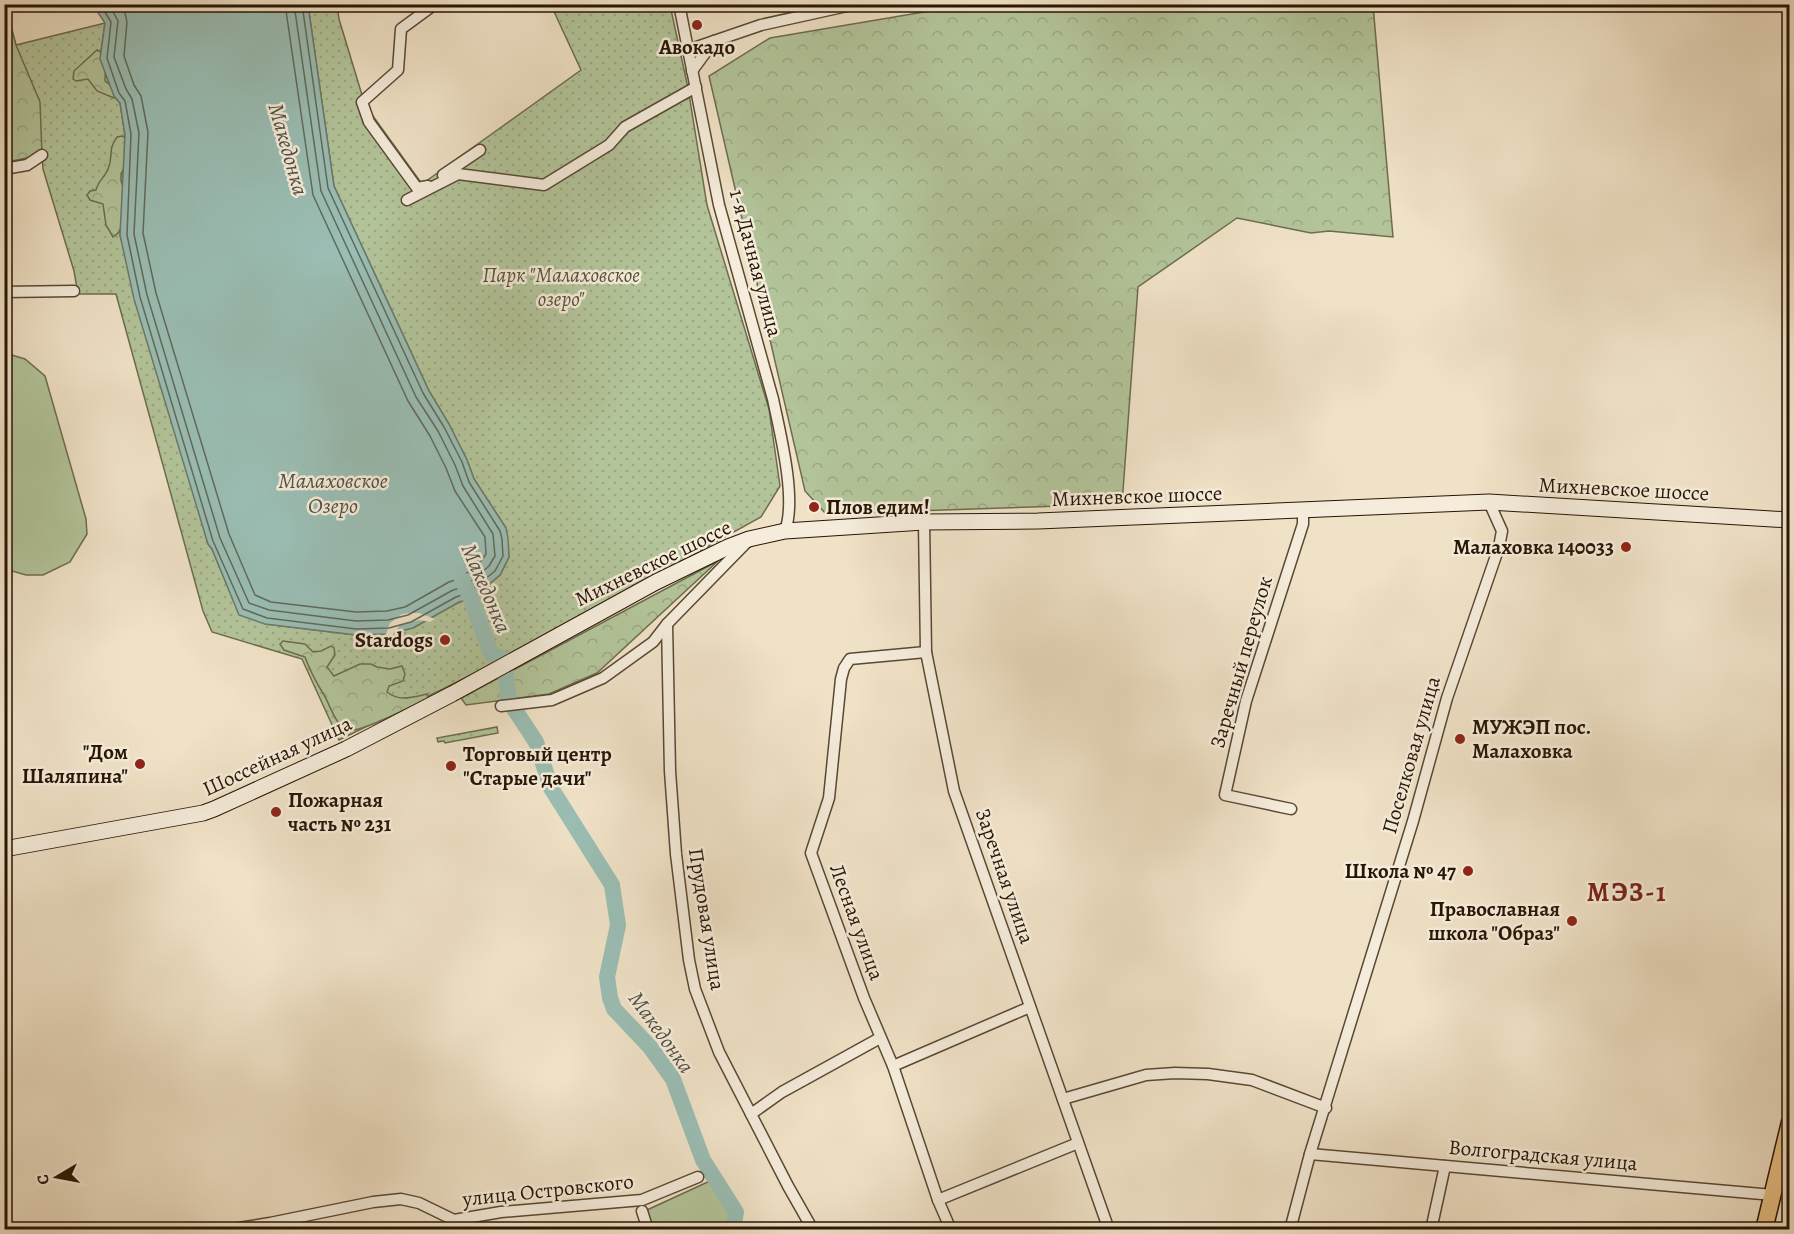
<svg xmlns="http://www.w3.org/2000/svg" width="1794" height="1234" viewBox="0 0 1794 1234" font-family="Alegreya,serif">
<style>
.grass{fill:url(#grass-dots);stroke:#6d6c4f;stroke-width:1.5}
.forest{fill:url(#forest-crowns);stroke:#6d6c4f;stroke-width:1.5}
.garden{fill:#b3c49a;stroke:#6d6c4f;stroke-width:1.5}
.water{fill:#9abeb4;stroke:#6c7a6e;stroke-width:1.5}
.pier{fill:#f0e2c7}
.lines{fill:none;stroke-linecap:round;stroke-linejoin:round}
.shore{stroke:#606a5c;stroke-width:1.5}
.river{stroke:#9abeb4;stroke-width:16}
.street-casing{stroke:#594835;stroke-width:13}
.secondary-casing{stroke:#271504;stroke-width:17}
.primary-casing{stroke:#271504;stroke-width:19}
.street{stroke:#f5ecdb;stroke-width:10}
.secondary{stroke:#f5ecdb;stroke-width:15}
.primary{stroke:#e8c184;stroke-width:16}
.poi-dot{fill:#8f2418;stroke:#f5ecdb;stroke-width:2}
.labels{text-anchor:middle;stroke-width:5;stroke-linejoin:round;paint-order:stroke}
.poi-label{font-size:21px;font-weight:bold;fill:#271504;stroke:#f5ecdb;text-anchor:end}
.street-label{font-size:21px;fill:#271504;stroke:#f5ecdb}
.park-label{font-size:21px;font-style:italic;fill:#585238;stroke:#f5ecdb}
.water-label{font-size:22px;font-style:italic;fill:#4f5042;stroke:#f5ecdb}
.district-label{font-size:27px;font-weight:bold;letter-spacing:1.5px;fill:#7a1f14;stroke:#f5ecdb}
</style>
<defs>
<pattern id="grass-dots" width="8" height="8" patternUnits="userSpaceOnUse" patternTransform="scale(1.5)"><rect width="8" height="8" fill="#b3c49a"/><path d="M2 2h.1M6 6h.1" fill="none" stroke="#9aa883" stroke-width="1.8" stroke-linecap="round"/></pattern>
<pattern id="forest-crowns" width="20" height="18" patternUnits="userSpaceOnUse" patternTransform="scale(1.5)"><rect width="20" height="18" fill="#b3c49a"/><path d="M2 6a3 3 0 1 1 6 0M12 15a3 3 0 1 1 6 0" fill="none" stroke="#9aa883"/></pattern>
</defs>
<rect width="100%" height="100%" fill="#f0e2c7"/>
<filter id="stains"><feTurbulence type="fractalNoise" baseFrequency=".00333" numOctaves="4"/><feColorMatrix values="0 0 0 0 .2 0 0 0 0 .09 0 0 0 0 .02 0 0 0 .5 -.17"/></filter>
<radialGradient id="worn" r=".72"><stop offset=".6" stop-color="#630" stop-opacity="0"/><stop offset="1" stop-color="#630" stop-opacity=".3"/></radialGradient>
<g class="grass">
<path d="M5 5 16 45 105 23 100 59 114 96 120 103 125 135 120 235 208 544 212 549 239 614 266 624 356 635 413 628 459 602 471 599 500 575 509 557 506 528 474 479 467 460 449 424 429 391 334 186 308 5H337L339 19 365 105 422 184 581 70 551 5H670L688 88 707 205 769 409 780 486 761 517 504 659 339 740 302 659 212 632 203 611 116 294H78L74 271 43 169 42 155 5 162Z"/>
<path d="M497 727 498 733 445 743 444 741 438 742 437 738Z"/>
</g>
<g class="forest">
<path d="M5 4 16 45 40 102 42 155 7 162H5Z"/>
<path d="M971 4 1373 5 1393 237 1329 231 1311 233 1237 218 1138 287 1122 504 826 514 805 491 709 76 770 38Z"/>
<path d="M97 50 106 55 105 81 117 90 118 97 114 98 97 91 88 79 76 81 73 79 74 71Z"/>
<path d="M122 136 125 138 124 168 121 174V181L126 194 122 200C125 210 124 232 113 237L106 225 103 204 90 200 87 195 90 191 96 190C98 181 105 177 108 169 114 156 107 151 117 137Z"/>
<path d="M718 561 597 673 549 694 466 705 461 698Z"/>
<path d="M283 641 305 644 313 652 321 651 331 646 334 648 335 655 327 667 334 676 360 664H371L377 667 390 669 402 666 405 674 403 681 389 686 387 692C399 702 413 697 427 694L428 698C417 704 361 732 351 730 335 728 331 706 324 695 316 682 310 671 305 657L284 650 280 644Z"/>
</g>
<g class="garden">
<path d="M5 353 25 359 45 376 86 519 87 534 70 562 43 575H26L5 569Z"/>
<path d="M712 1180 732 1212 730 1229H653L647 1210Z"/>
</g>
<path class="water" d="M93 5H308L334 186 429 391 449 424 467 460 474 479 506 528 508 538 509 557 500 575 471 599 459 602 413 628 389 634 356 635 265 624 239 615 212 549 208 544 134 299 120 235 125 135 120 103 114 96 100 59 105 23Z"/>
<path class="pier" d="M410 613H419L435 619 430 622 419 620 400 625 392 636 385 637 390 623 402 614Z"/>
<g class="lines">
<g class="shore">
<path d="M100 4 111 22 107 58 119 93 125 101 131 134 127 235 140 297 213 541 243 609 267 618 356 629 389 628 411 622 456 597 468 593 495 571 503 556 502 539 500 531 469 482 462 462 444 427 423 393 328 188 302 4"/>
<path d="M109 4 118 21 114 57 126 89 132 99 139 133 134 234 147 295 220 538 249 603 269 610 356 621 388 620 408 615 453 590 465 587 489 566 495 556 493 534 463 486 455 465 438 431 416 397 321 191 294 4"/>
<path d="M120 4 125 13 127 22 124 56 134 85 141 96 148 132 143 233 156 293 229 534 255 595 271 602 356 612 387 611 405 607 449 582 461 578 482 560 486 554 485 537 455 491 446 468 430 436 408 401 313 195 285 4"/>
</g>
<path class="river" d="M462 580 471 599 491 654 504 659 509 701 536 742 551 788 612 885 618 925 607 977 610 998 614 1009 650 1047 673 1079 703 1160 736 1212 733 1230"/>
<defs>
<g id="street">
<path d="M679 4 719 205 773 399C780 433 797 499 785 531"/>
<path d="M688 50 761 25 856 4"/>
<path d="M692 71 714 41"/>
<path d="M4 169 27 165 42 155"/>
<path d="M443 175 480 150"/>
<path d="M428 186 417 188 369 122 362 102 398 70 401 29 435 4"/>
<path d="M407 200 458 174 544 185 609 145 625 127 696 87"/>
<path d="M4 292 74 291"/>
<path d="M924 522 926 652 954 791 1109 1230"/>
<path d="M667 624 670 771 676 854 689 960 695 989 719 1052 788 1186 813 1230"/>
<path d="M926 652 850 659 844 668 841 679 829 798 811 853 864 998 893 1066 938 1200 951 1230"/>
<path d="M501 706 552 700 603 678 653 642 667 624 747 542"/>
<path d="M1291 809 1225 795 1246 701 1303 524V511"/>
<path d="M893 1066 1030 1007"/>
<path d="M1063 1099 1146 1075 1175 1073 1208 1074 1252 1080 1326 1108"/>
<path d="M751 1114 782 1092 880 1038"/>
<path d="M1310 1154 1773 1195"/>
<path d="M938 1200 1078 1143"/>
<path d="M642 1211 648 1230"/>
<path d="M226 1230 270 1223 373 1202 401 1199 419 1203 454 1220 501 1212 642 1200 698 1177"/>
<path d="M1290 1230 1310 1154 1413 821 1447 698 1499 547 1502 531 1489 502"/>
<path d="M1431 1230 1445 1166"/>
</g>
<path id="secondary" d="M4 849 203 813 214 809 346 749 452 694 656 582 728 547 749 539 785 531 924 522 1038 521 1489 502 1790 520"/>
<path id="primary" d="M1764 1230 1790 1122"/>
</defs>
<use href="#street" class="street-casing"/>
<use href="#secondary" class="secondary-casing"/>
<use href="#primary" class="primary-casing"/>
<use href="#street" class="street"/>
<use href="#secondary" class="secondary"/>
<use href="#primary" class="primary"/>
</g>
<g class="poi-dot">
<circle cx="697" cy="25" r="6"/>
<circle cx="814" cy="507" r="6"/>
<circle cx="1626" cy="547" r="6"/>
<circle cx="445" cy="640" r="6"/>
<circle cx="1460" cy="739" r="6"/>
<circle cx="140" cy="764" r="6"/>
<circle cx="451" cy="766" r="6"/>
<circle cx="276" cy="812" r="6"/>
<circle cx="1468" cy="871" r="6"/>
<circle cx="1572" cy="921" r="6"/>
</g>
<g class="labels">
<g class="poi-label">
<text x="697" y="54" text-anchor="middle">Авокадо</text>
<text x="826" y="514" text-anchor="start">Плов едим!</text>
<text x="1614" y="554">Малаховка 140033</text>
<text x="433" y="647">Stardogs</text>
<text x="1472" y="734" text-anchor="start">МУЖЭП пос.<tspan x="1472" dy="24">Малаховка</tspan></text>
<text x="128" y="759">"Дом<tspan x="128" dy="24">Шаляпина"</tspan></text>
<text x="463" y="761" text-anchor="start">Торговый центр<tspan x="463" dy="24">"Старые дачи"</tspan></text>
<text x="288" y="807" text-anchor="start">Пожарная<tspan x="288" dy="24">часть № 231</tspan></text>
<text x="1456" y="878">Школа № 47</text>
<text x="1560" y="916">Православная<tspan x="1560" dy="24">школа "Образ"</tspan></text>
</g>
<g class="street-label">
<text transform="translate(756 263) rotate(75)" y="7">1-я Дачная улица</text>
<text transform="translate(1624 489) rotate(3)" y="7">Михневское шоссе</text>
<text transform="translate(1137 496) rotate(-2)" y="7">Михневское шоссе</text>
<text transform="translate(653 563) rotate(-26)" y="7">Михневское шоссе</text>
<text transform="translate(1241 662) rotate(-74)" y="7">Заречный переулок</text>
<text transform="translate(1411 755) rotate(-74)" y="7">Поселковая улица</text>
<text transform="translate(277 756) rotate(-25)" y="7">Шоссейная улица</text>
<text transform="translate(1005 876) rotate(71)" y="7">Заречная улица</text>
<text transform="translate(707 919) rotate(81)" y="7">Прудовая улица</text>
<text transform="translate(857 922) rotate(70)" y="7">Лесная улица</text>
<text transform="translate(1543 1155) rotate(5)" y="7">Волгоградская улица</text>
<text transform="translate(548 1190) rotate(-6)" y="7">улица Островского</text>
</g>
<g class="park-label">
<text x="561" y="282">Парк "Малаховское<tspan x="561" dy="24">озеро"</tspan></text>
</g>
<g class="water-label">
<text transform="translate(289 149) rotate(74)" y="8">Македонка</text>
<text x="333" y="488">Малаховское<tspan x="333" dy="25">Озеро</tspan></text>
<text transform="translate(487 588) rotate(67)" y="8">Македонка</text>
<text transform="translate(662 1032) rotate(54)" y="8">Македонка</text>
</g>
<g class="district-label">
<text x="1627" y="901">МЭЗ-1</text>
</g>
</g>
<rect width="1794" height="1234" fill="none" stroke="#f0e2c7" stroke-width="24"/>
<rect x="6" y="6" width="1782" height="1222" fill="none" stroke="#271504" stroke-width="3"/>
<rect x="12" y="12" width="1770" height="1210" fill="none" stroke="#271504" stroke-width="1.5"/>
<g transform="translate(57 1177) rotate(260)" stroke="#f5ecdb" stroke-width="4.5" paint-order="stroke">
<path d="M0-4.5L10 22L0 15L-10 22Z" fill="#271504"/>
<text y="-9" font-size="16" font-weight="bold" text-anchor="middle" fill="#271504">С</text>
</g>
<rect width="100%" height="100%" filter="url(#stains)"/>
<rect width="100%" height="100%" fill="url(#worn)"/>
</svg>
